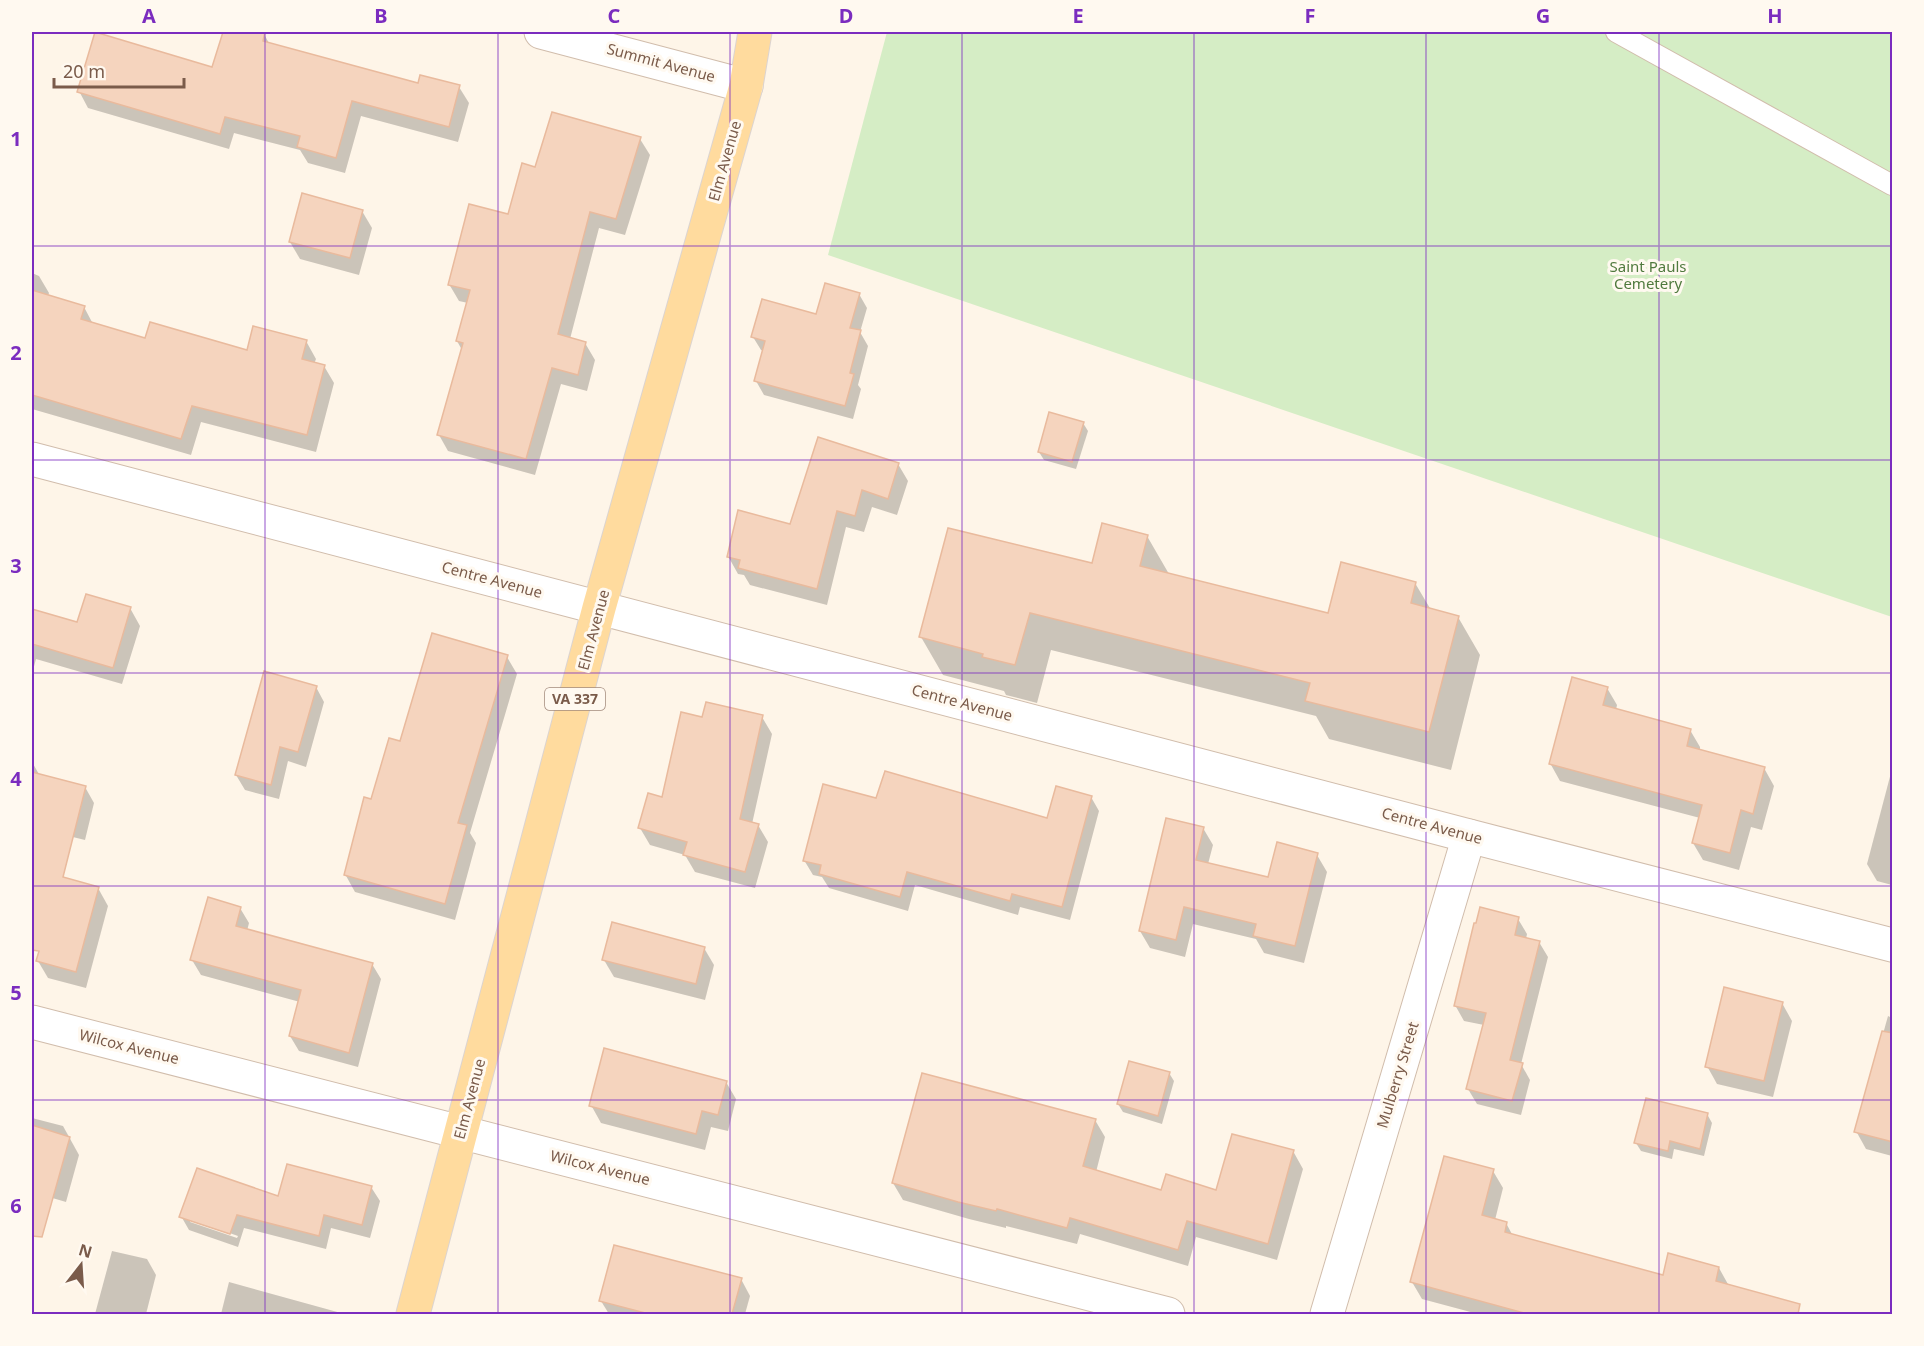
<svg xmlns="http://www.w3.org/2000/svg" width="1924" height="1346" viewBox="0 0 1924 1346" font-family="'Noto Sans',sans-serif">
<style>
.green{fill:#d5edc5}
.shadow{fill:#0003;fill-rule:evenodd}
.building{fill:#f5d4be;stroke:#e9ba9d;stroke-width:1.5}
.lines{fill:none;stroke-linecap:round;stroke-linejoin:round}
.lane-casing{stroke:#d1bdac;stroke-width:22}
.street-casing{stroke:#d1bdac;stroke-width:35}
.primary-casing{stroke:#dcd4d0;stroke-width:35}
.lane{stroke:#fff;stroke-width:20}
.street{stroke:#fff;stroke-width:33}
.primary{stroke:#ffdb9e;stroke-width:33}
.grid{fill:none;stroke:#7b2cbf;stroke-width:1.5;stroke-opacity:0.55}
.labels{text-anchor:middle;stroke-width:6;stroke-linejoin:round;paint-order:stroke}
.shield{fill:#fff9f0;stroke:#a28a7c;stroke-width:1.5}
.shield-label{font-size:14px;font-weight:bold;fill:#7a5b4a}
.street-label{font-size:15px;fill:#7a5b4a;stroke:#fff9f0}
.park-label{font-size:15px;fill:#507a3e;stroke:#fff9f0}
.neatline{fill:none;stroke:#7b2cbf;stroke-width:2}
.grid-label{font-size:20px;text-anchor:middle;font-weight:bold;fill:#7b2cbf}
</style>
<rect width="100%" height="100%" fill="#fef5e8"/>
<path class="green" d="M887 32H1892V617L828 255Z"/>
<g class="shadow">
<path d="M224 32H254L264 34 270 45 419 85 459 87 469 103 458 142 361 116 345 173 308 163 300 150 234 133 229 149 88 108 79 91 213 69Z"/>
<path d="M640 139 650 155 625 235 599 228 570 339 585 343 595 360 587 391 561 384 535 475 448 451 439 435 462 350 457 341 468 303 459 301 449 284 509 215 536 169Z"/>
<path d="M362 211 372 228 359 275 300 259 290 242Z"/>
<path d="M32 273 39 276 49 293 48 296 84 307 93 324 146 340 248 352 306 341 316 359 314 364 324 366 334 383 316 452 201 422 191 455 32 409Z"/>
<path d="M859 294 867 308 860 332 868 346 858 385 861 389 853 419 764 395 756 381 764 351 761 350 753 337 817 316Z"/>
<path d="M1083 423 1088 431 1076 469 1044 460 1039 452Z"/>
<path d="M898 464 908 481 897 515 872 507 864 532 846 527 827 605 750 585 744 575 738 574 728 556 791 526Z"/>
<path d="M1147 536 1169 574 1329 614 1415 583 1431 610 1458 617 1480 655 1451 770 1329 739 1316 716 1051 650 1037 703 1006 695 1004 691 943 675 921 637 1093 565Z"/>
<path d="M130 608 140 626 122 684 36 659 32 674V611L78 624Z"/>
<path d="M507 657 517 674 470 833 476 843 455 920 355 892 345 874 372 800 401 743Z"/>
<path d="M316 687 324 702 306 767 288 761 279 799 245 790 236 775Z"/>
<path d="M1607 688 1617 705 1616 710 1690 730 1700 747V751L1764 768 1774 786 1762 830 1751 827 1739 870 1703 860 1693 843 1700 818 1560 781 1550 763Z"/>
<path d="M762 717 772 734 752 824 758 825 768 842 755 888 695 872 685 855 650 845 640 828 663 799 703 719Z"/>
<path d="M32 762 40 776 85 787 94 803 85 840 32 827Z"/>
<path d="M1892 769V885L1877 881 1867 864Z"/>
<path d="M1091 797 1099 811 1070 920 1020 907 1018 915 915 885 908 911 829 888 822 877 813 875 804 860 878 800 1048 820Z"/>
<path d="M1203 828 1213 845 1208 864 1269 878 1317 855 1327 872 1304 963 1264 953 1256 939 1193 924 1185 957 1150 948 1140 931Z"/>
<path d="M98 888 108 906 86 988 48 978 38 961Z"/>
<path d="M240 908 249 923 247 931 372 964 381 979 358 1067 299 1051 290 1036 300 1002 201 975 192 960Z"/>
<path d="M1518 919 1527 934 1526 939 1539 942 1548 957 1521 1064 1530 1080 1521 1115 1477 1104 1468 1089 1484 1025 1464 1021 1455 1005Z"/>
<path d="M704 948 714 965 705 1000 614 977 604 960Z"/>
<path d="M1782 1003 1792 1021 1773 1097 1717 1084 1707 1066Z"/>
<path d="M1888 1016 1892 1018V1156L1866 1149 1856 1131Z"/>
<path d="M1169 1073 1174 1081 1162 1124 1123 1112 1118 1104Z"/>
<path d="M726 1082 736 1099 728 1131 711 1127 705 1150 601 1123 591 1105Z"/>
<path d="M1707 1114 1712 1123 1704 1156 1674 1149 1672 1159 1641 1151 1636 1143Z"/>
<path d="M32 1118 63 1126 79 1155 66 1202 32 1192Z"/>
<path d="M1095 1120 1105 1137 1096 1172 1162 1192H1217L1293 1151 1303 1169 1277 1260 1196 1237 1188 1266 1080 1234 1077 1244 1006 1226V1228L969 1219 903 1200 893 1183Z"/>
<path d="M1493 1171 1503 1188 1495 1220 1506 1223 1513 1236 1664 1276 1719 1268 1729 1286 1752 1307 1750 1314H1478L1422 1299 1412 1282Z"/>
<path d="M371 1187 380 1201 370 1238 331 1228 326 1249 244 1228 238 1247 189 1230 181 1216ZM190 1219 238 1236 237 1238 190 1222Z"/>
<path d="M112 1251 147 1259 156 1275 146 1314H95Z"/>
<path d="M741 1279 750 1296 745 1314H609L601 1301Z"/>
<path d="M229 1282 341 1313 342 1314H221Z"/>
</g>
<g class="building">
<path d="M95 32 212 67 223 32H265L263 41 418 83 420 75 460 85 449 127 352 101 336 158 297 147 300 136 225 117 220 134 77 92Z"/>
<path d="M552 112 641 137 616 219 590 212 558 334 586 342 578 375 552 368 526 459 437 435 463 343 456 341 470 290 448 285 469 204 508 214 522 163 535 167Z"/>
<path d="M302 193 363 210 350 258 289 242Z"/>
<path d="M825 283 860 293 850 328 861 330 850 373 854 374 845 406 754 381 765 341 751 337 762 299 816 314Z"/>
<path d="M32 290 85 306 81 319 145 338 150 322 247 350 253 326 307 340 302 359 325 365 307 435 192 406 181 439 32 395Z"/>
<path d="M1049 412 1084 422 1072 462 1038 452Z"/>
<path d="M818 437 899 463 888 499 862 490 855 516 837 511 817 589 738 568 740 560 727 557 738 510 790 524Z"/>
<path d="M1102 523 1148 535 1140 566 1328 613 1341 562 1416 582 1411 603 1459 616 1429 732 1305 701 1310 683 1030 613 1015 665 982 657 983 654 919 637 948 528 1092 563Z"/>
<path d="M86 594 131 607 113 668 32 644V609L77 622Z"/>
<path d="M432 633 508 655 458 823 467 825 445 904 344 875 364 797 371 799 389 738 400 741Z"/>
<path d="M264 671 317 686 298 752 280 747 271 785 235 775Z"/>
<path d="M1572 677 1608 687 1603 705 1691 729 1687 746 1765 767 1753 814 1741 810 1730 853 1692 843 1702 805 1549 764Z"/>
<path d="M706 702 763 715 740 819 759 824 745 872 683 855 687 842 638 828 648 793 662 797 681 712 702 717Z"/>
<path d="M885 771 1047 818 1056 786 1092 796 1062 907 1012 894 1010 901 907 872 900 897 819 874 821 865 803 861 823 784 876 798Z"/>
<path d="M32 772 86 786 63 877 99 887 76 972 36 961 39 951 32 950Z"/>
<path d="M1166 818 1204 827 1196 860 1268 877 1277 842 1318 853 1295 946 1253 936 1256 924 1184 907 1176 940 1139 931Z"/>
<path d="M208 897 241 907 236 926 373 963 349 1053 289 1036 301 990 190 960Z"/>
<path d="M1480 907 1519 917 1515 935 1540 941 1510 1060 1523 1063 1512 1101 1466 1089 1486 1013 1454 1006 1474 923H1476Z"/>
<path d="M612 922 705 947 696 984 602 960Z"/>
<path d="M1724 987 1783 1002 1764 1081 1705 1067Z"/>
<path d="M1882 1031 1893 1033V1142L1854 1132Z"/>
<path d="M604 1048 727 1081 718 1115 702 1111 696 1134 589 1106Z"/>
<path d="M1129 1061 1170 1072 1158 1116 1117 1104Z"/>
<path d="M922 1073 1096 1119 1083 1166 1161 1190 1166 1174 1216 1190 1232 1134 1294 1150 1268 1244 1187 1221 1178 1250 1070 1218 1067 1228 997 1209 996 1211 958 1202 892 1183Z"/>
<path d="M1646 1098 1708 1113 1700 1149 1670 1141 1668 1151 1634 1143Z"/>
<path d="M32 1125 70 1137 42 1237 32 1236Z"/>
<path d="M1444 1156 1494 1169 1482 1215 1507 1222 1505 1232 1663 1275 1668 1253 1719 1267 1716 1281 1800 1304 1798 1314H1528L1410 1282Z"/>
<path d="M287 1164 372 1186 362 1225 324 1215 319 1236 237 1215 230 1234 179 1217 197 1168 278 1196Z"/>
<path d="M614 1245 742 1278 732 1314H649L599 1301Z"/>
</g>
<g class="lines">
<defs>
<path id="lane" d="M1616 32 1892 185"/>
<g id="street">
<path d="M541 32 746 86"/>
<path d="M32 459 1469 836 1892 945"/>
<path d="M32 1022 1168 1314"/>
<path d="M1327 1314 1469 836"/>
</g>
<path id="primary" d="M413 1314 599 608 746 86 755 32"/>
</defs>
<use href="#lane" class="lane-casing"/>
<use href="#street" class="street-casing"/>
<use href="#primary" class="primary-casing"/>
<use href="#lane" class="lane"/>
<use href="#street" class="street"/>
<use href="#primary" class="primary"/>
</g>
<path class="grid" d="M265 32V1314M498 32V1314M730 32V1314M962 32V1314M1194 32V1314M1426 32V1314M1659 32V1314M32 246H1892M32 460H1892M32 673H1892M32 886H1892M32 1100H1892"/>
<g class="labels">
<rect class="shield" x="545" y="688" width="60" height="22" rx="4.5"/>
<g class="shield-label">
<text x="575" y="704">VA 337</text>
</g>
<g class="street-label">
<text transform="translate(661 63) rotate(15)" y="5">Summit Avenue</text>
<text transform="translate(725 161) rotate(-74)" y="5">Elm Avenue</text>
<text transform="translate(492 580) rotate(15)" y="5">Centre Avenue</text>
<text transform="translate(594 630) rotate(-75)" y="5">Elm Avenue</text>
<text transform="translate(962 703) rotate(15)" y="5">Centre Avenue</text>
<text transform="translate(1432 826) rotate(15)" y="5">Centre Avenue</text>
<text transform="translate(129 1047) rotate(14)" y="5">Wilcox Avenue</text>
<text transform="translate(1398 1075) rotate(-73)" y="5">Mulberry Street</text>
<text transform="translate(470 1099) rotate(-75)" y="5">Elm Avenue</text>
<text transform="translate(600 1168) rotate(14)" y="5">Wilcox Avenue</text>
</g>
<g class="park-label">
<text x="1648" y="272">Saint Pauls<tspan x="1648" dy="17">Cemetery</tspan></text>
</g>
</g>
<rect width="1924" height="1346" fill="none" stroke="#fff9f0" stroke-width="66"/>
<g transform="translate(81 1265) rotate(17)" stroke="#fff9f0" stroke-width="4.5" paint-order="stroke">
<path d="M0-4.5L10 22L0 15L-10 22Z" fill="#7a5b4a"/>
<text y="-9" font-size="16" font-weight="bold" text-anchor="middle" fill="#7a5b4a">N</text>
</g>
<path d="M54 78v9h130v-9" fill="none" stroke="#7a5b4a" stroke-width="3"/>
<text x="63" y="78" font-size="18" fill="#7a5b4a" stroke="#fff9f0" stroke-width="4.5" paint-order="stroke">20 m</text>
<rect x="33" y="33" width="1858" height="1280" class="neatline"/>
<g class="grid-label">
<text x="149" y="23">A</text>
<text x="381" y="23">B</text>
<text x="614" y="23">C</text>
<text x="846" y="23">D</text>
<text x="1078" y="23">E</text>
<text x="1310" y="23">F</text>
<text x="1543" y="23">G</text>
<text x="1775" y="23">H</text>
<text x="16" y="146">1</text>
<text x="16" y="360">2</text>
<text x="16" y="573">3</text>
<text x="16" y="786">4</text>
<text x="16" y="1000">5</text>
<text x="16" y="1213">6</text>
</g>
</svg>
